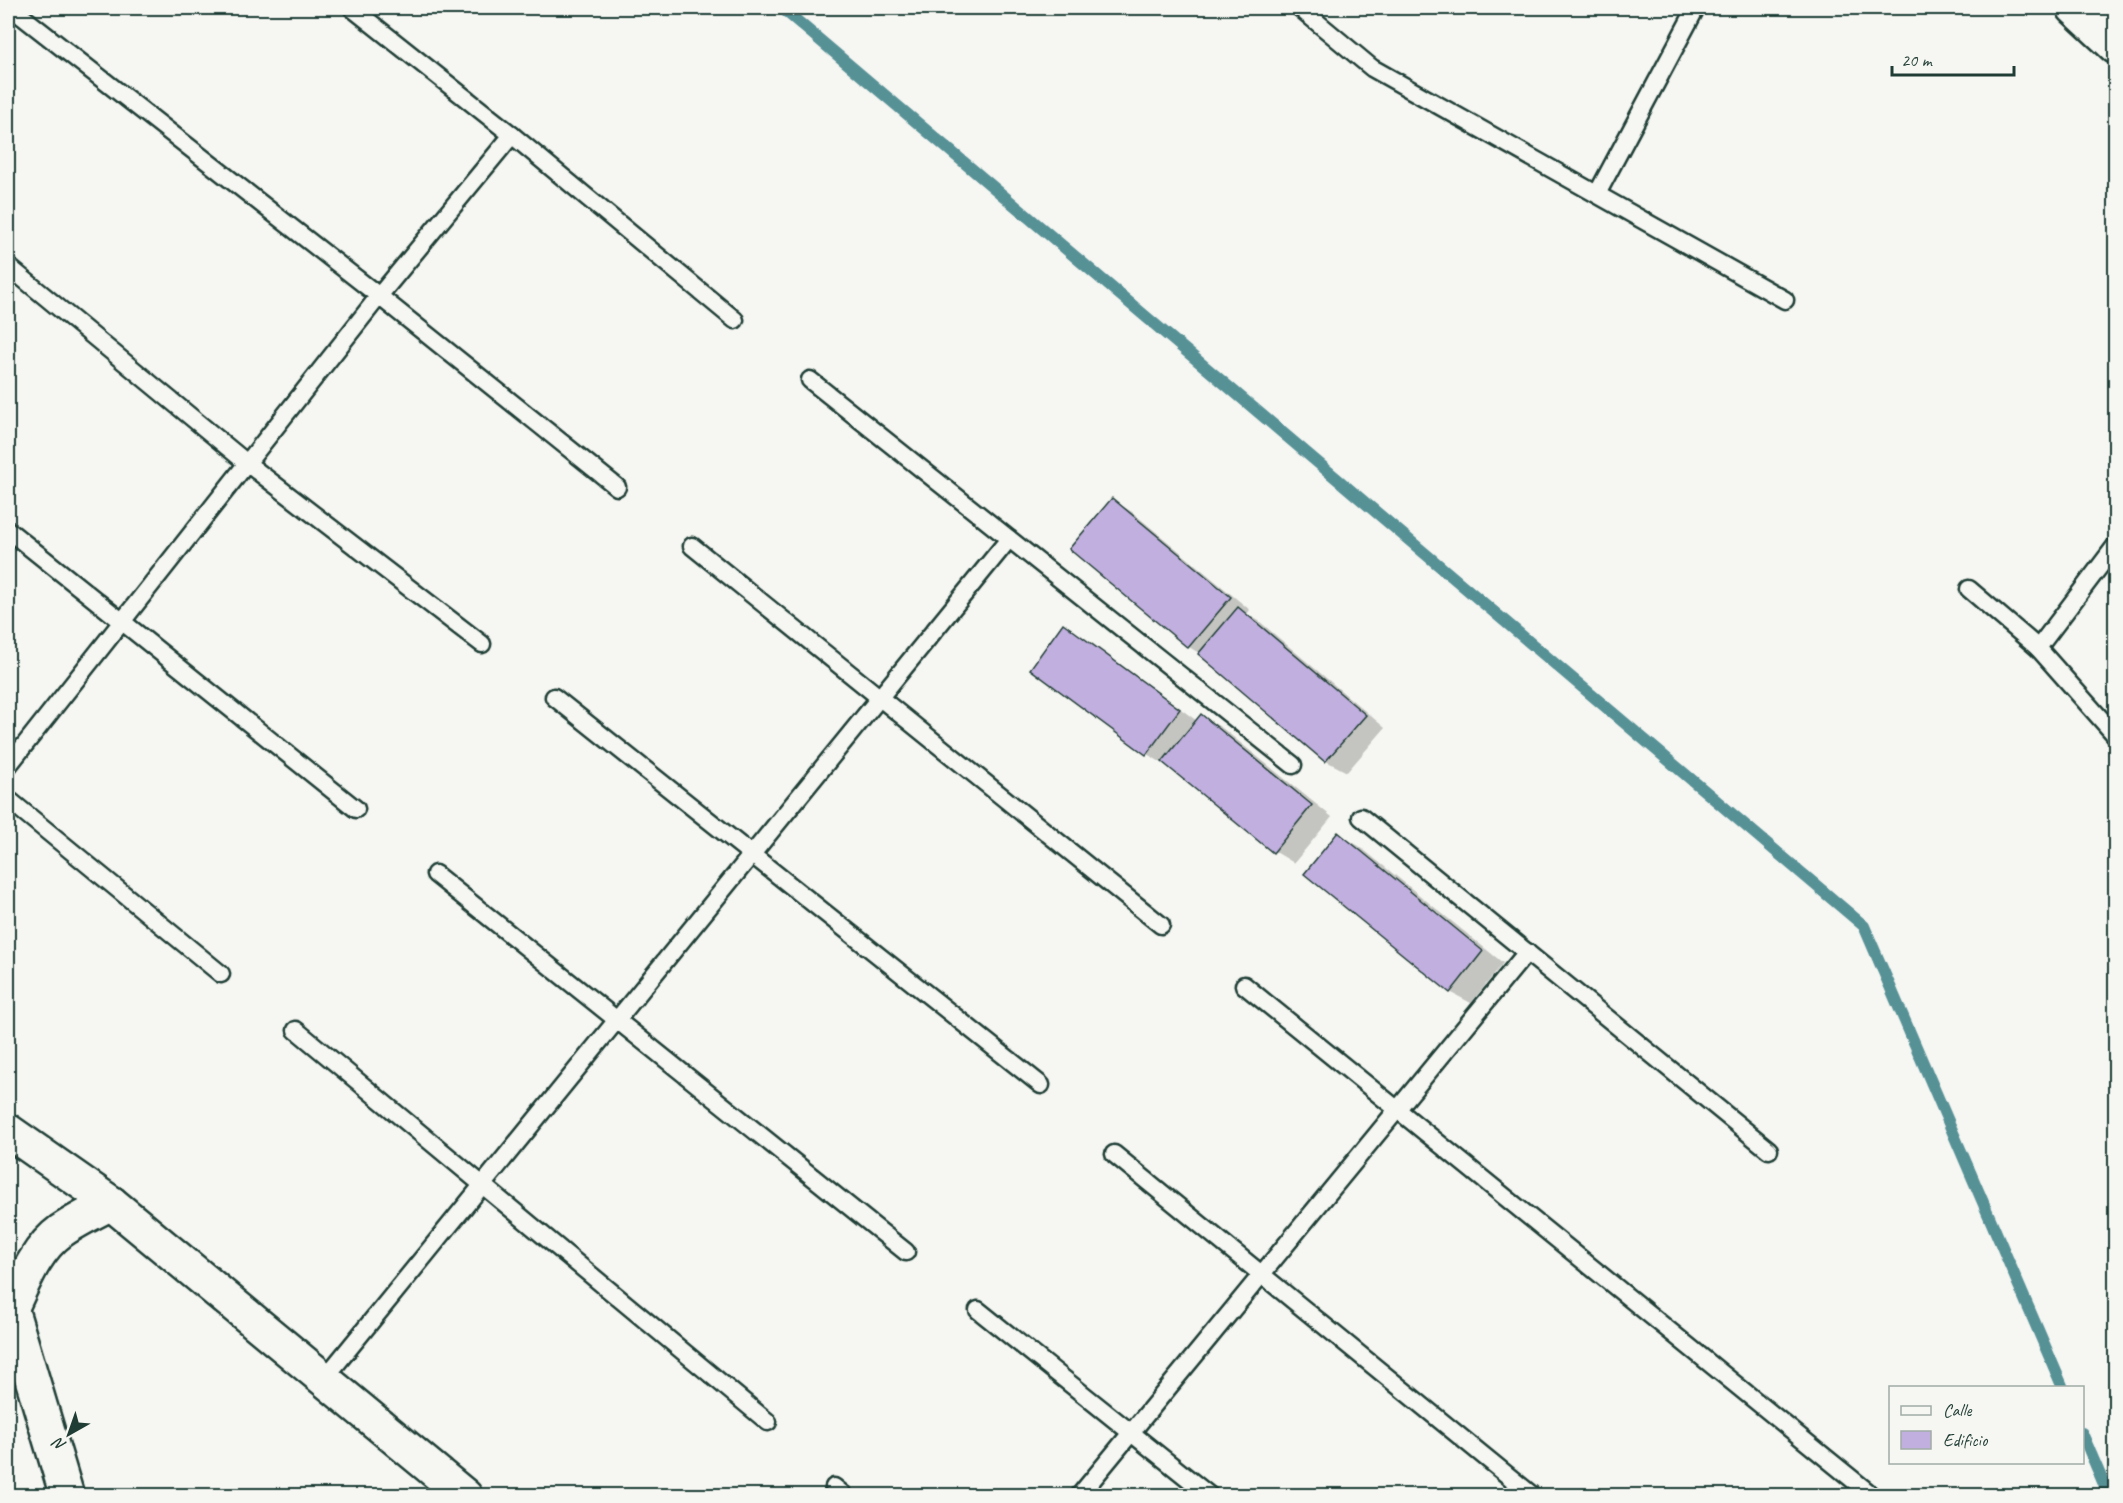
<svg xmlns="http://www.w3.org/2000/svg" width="2123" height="1503" viewBox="0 0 2123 1503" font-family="Caveat,sans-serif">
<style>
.shadow{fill:#0003}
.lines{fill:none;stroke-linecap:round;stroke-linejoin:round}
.stream{stroke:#569196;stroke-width:12}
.building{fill:#c1afdf;stroke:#1f3d34;stroke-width:1.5}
.service-casing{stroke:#1f3d34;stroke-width:21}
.minor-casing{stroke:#1f3d34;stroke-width:38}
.service{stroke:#f6f6f2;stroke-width:16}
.minor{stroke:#f6f6f2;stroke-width:33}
</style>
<rect width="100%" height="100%" fill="#f6f6f2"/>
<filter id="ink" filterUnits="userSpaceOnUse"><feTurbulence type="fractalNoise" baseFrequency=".0167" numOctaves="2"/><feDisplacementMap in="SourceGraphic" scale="12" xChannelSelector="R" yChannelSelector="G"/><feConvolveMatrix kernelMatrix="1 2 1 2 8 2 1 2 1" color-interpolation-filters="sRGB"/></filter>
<g filter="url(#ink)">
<g class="shadow">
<path d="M1112 500 1132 512 1250 610 1247 614 1259 621 1385 728 1347 772 1326 761 1199 653 1189 647 1071 549Z"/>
<path d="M1064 625 1084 637 1197 721 1201 716 1222 728 1332 817 1294 863 1274 851 1167 766 1147 754Z"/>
<path d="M1338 834 1359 846 1503 963 1471 1003 1450 992Z"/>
</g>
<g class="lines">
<g class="stream">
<path d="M782 8 1864 926 2063 1388"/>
<path d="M2082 1433 2109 1496"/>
</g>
</g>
<g class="building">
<path d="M1112 498 1231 597 1188 648 1069 549Z"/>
<path d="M1238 607 1366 715 1325 762 1198 654Z"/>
<path d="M1063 623 1180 709 1146 755 1030 669Z"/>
<path d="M1201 714 1312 805 1273 853 1162 762Z"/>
<path d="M1338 832 1483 951 1450 993 1304 874Z"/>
</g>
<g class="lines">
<defs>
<g id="service">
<path d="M352 8 512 135 735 320"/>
<path d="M1300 8 1372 68 1785 300"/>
<path d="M2105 8 2106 36"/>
<path d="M19 14 379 296 617 487"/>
<path d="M1597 194 1696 8"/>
<path d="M8 266 248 464 482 644"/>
<path d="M810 380 1293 765"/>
<path d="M8 530 356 809"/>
<path d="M692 546 1161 925"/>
<path d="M1969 589 2038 648 2116 736"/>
<path d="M2038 648 2116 545"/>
<path d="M554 697 1041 1085"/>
<path d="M8 766 379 296 512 135"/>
<path d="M8 799 221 974"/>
<path d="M1361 817 1769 1150"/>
<path d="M435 874 906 1252"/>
<path d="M1244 985 1868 1492"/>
<path d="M296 1030 768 1422"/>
<path d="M1114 1154 1533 1496"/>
<path d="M978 1310 1210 1496"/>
<path d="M325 1378 1009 539"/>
<path d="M834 1487 845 1496"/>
<path d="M1079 1496 1527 952"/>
</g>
<g id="minor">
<path d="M2074 8 2116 47"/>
<path d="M8 1131 111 1203 465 1496"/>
<path d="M8 1298 67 1496"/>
<path d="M11 1309C24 1281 36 1249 61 1231 77 1220 94 1212 111 1203"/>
</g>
</defs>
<use href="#service" class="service-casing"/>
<use href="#minor" class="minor-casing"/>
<use href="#service" class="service"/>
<use href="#minor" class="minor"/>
</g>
</g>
<rect width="2123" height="1503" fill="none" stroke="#f6f6f2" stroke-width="30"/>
<rect x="15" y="15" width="2093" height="1473" fill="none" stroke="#1f3d34" stroke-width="2" filter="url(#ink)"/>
<rect x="1889" y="1386" width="195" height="78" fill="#f6f6f2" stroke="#a0aca6" stroke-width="1.5"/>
<rect x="1901" y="1406" width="30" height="9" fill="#f6f6f2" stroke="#a0aca6" stroke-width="1.5"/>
<text x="1943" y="1416" font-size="18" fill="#1f3d34">Calle</text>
<rect x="1901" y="1431" width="30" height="18" fill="#c1afdf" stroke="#a0aca6" stroke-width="1.5"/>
<text x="1943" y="1446" font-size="18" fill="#1f3d34">Edificio</text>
<g transform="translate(69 1434) rotate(220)" stroke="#f6f6f2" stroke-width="4.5" paint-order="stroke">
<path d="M0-4.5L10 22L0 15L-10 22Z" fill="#1f3d34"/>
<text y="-9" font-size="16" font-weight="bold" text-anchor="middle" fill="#1f3d34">N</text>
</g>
<path d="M1892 66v9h122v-9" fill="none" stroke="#1f3d34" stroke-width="3"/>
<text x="1901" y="66" font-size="18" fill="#1f3d34" stroke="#f6f6f2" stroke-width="4.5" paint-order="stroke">20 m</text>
</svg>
